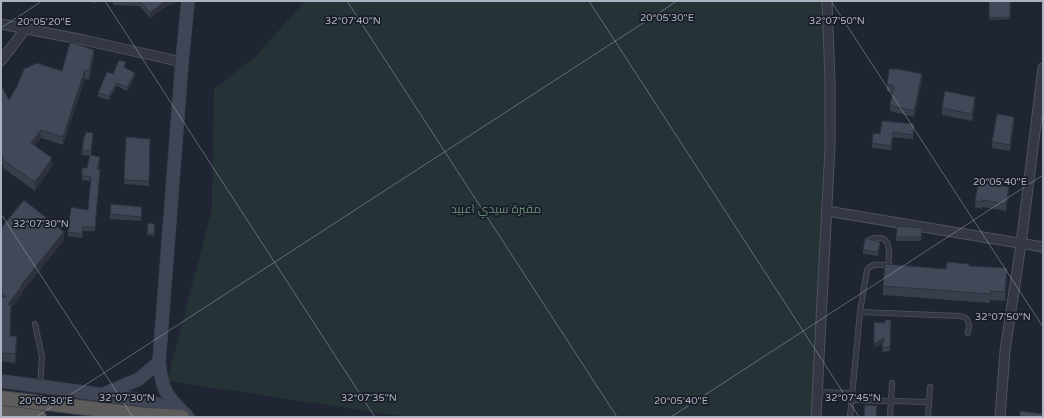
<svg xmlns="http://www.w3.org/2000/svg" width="1044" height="418" viewBox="0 0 1044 418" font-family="'Varela Round',Cairo,sans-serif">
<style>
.green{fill:#253337}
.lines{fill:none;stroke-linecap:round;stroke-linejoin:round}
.service-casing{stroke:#4e525f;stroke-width:6}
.minor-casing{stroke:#4e525f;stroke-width:11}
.secondary-casing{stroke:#3d414d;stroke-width:14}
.trunk-casing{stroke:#3b3f4b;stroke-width:16}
.service{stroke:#333844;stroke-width:4.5}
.minor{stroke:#333844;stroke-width:9}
.secondary{stroke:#414656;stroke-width:12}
.trunk{stroke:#5d5c5a;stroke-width:14}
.wall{fill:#383e4b}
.shaded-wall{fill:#2e323d}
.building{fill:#414857;stroke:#2e323d}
.ticks{fill:none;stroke:#adb2c1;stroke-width:1;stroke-opacity:0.45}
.labels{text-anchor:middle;stroke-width:3.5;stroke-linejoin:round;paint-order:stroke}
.park-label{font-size:12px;fill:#678e76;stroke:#191d28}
.ticks-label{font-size:10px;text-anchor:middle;fill:#adb2c1;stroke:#191d28;stroke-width:3.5;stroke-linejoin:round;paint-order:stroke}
</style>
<rect width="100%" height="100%" fill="#202533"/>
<path class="green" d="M305 1H822L826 96 813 406 809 417H407L167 381 212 209 214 89 255 57Z"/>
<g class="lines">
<defs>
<g id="service">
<path d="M869 240C891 231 890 251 888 265"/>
<path d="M860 312 960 316 966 318 969 324 968 333"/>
<path d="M35 324 42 357 40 386"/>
<path d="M817 392 852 393"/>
<path d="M851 400 929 402"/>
<path d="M850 417 860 312 867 270C872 262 882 265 891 266"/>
<path d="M890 417 892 383"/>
<path d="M928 417 930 387"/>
</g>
<g id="minor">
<path d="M1 24 84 40 182 62"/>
<path d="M1 61 26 28"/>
<path d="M827 211 1043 247"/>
<path d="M816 417 830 146V80L827 1"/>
<path d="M1000 417 1005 351 1021 244 1043 68"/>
</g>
<g id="secondary">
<path d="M188 1 182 62 159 362C162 392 167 397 188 417"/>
<path d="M1 381 149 401 180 413"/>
<path d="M104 394 139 379 159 362"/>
</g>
<g id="trunk">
<path d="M1 398 146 415 182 417"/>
<path d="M1 413 39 417"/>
</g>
</defs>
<use href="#service" class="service-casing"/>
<use href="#minor" class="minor-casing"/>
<use href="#secondary" class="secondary-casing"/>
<use href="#trunk" class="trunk-casing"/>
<use href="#service" class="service"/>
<use href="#minor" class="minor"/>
<use href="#secondary" class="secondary"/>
<use href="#trunk" class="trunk"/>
</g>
<g class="wall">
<path d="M85 1H97L96 3Z"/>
<path d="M113 1H176L175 4 166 6 150 18 140 6 113 5Z"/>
<path d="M1011 1 1010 19 989 20V18Z"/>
<path d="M94 58 89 80 85 79 63 145 41 138 35 146 52 166 35 191 3 168V164L1 163V85L9 100 62 71Z"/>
<path d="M126 66 125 68 135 77 127 91 117 86 109 100 98 97V93L113 74Z"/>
<path d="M922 81 914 117 890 111V105L893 92 887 91V84Z"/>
<path d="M975 104 972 121 942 115V108Z"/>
<path d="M1014 124 1010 151 992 148V142Z"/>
<path d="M914 129 913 139 893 137 891 150 872 148V143L880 134Z"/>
<path d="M93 138 91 155 100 161 98 170 100 174 95 231H83L82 238 68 236V232L88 210 91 181 82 180V176L87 168 90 156 82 155V150Z"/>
<path d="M150 139 149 186 124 184V180Z"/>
<path d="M987 183 1009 193 1006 211 982 207V209L975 207V201Z"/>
<path d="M142 211 141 221 110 219V214Z"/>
<path d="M155 224 154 236 147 235V233Z"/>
<path d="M1 228 64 240 22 292V294L11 308 10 336 17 345 15 363 1 361Z"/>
<path d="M922 233 921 241H896V237Z"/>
<path d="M880 246 878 256 863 254V250Z"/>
<path d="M969 266 1007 276 1005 301 990 300V303L883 295V286L946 269Z"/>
<path d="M891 320 890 351 882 352 883 343 874 348 885 323Z"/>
</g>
<g class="shaded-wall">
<path d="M165 1H176L175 4 166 6 150 18V13Z"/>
<path d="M94 50V58L89 80V71Z"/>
<path d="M85 70V79L63 145V137Z"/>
<path d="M135 73V77L127 91V87Z"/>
<path d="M922 74V81L914 117V111Z"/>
<path d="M117 83V86L109 100V96Z"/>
<path d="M975 97V104L972 121V114Z"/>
<path d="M1014 117V124L1010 151V145Z"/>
<path d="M41 130V138L31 151V143Z"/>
<path d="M52 158V166L35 191V182Z"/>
<path d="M1009 187V193L1006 211V204Z"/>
<path d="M64 232V240L22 292V294L11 308 10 344 8 304 21 285Z"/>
<path d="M880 242V246L878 256V252Z"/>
<path d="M1007 268V276L1005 301V292Z"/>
<path d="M17 336V345L15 363V354Z"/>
<path d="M884 338V342L874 348V344Z"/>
</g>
<g class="building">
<path d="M140 1H165L150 13Z"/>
<path d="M989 1H1010V17L989 18Z"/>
<path d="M70 42 94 50 89 71 85 70 63 137 41 130 31 143 52 158 35 182 3 160V156L1 155V85L9 100 17 86 24 69 37 63 62 71Z"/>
<path d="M119 60 126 62 124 67 135 73 127 87 117 83 109 96 98 93 107 72 113 74Z"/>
<path d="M889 69H898L922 74 914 111 890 105 894 86 887 84Z"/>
<path d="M945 91 975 97 972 114 942 108Z"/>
<path d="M997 114 1014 117 1010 145 992 142Z"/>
<path d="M882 121 914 124 913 135 893 132 891 146 872 143 873 133 880 134Z"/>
<path d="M86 132 93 133 91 151 82 150 84 137H85Z"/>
<path d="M126 137 150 139 149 181 124 180Z"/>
<path d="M90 155 100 157 97 169 100 170 95 227H83L82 234 68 232 71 207 88 210 91 177 82 176V168H87Z"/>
<path d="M979 178 987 180V183L1009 187 1006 204 982 200V202L975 201Z"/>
<path d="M24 200 64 232 21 285 22 286 8 304 11 306 10 336H17L15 354 1 353V297H7L1 292V228Z"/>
<path d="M111 204 142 207 141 217 110 214Z"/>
<path d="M148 223 155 224 154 234 147 233Z"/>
<path d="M897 226 922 228 921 237H896Z"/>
<path d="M865 238 880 242 878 252 863 250Z"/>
<path d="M947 262 969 264V266L1007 268 1005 292 990 291V294L883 286 885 264 946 269Z"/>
<path d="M885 320H891L890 347 882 348 884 338 874 344V322L885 323Z"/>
<path d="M865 405 877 406 876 417H864Z"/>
<path d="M1020 411 1043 414V417H1020Z"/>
</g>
<path class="ticks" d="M105 1 375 417M347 1 617 417M589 1 859 417M831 1 1043 327M1 28 42 1M1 214 133 417M36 417 677 1M671 417 1043 175"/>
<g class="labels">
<g class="park-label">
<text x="496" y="213">مقبرة سيدي اعبيد</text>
</g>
</g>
<g class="ticks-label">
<text x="667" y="21">20°05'30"E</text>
<text x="837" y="24">32°07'50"N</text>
<text x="353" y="24">32°07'40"N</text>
<text x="44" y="25">20°05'20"E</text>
<text x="1000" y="185">20°05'40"E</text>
<text x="41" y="227">32°07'30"N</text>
<text x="1003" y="320">32°07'50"N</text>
<text x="127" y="401">32°07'30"N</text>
<text x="369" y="401">32°07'35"N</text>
<text x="853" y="401">32°07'45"N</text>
<text x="46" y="404">20°05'30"E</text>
<text x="681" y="404">20°05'40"E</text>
</g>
<rect width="1044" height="418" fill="none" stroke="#adb2c1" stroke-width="4"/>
</svg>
